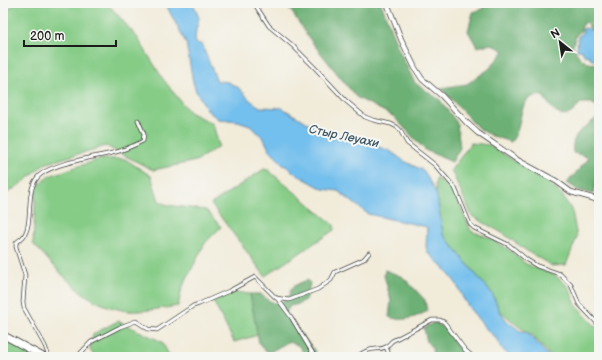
<svg xmlns="http://www.w3.org/2000/svg" width="602" height="360" viewBox="0 0 602 360" font-family="'Balsamiq Sans',sans-serif">
<style>
.green{fill:#86cc87;stroke:#517452}
.forest{fill:#6cb074;stroke:#446648}
.water{fill:#73bfed;stroke:#486e84}
.lines{fill:none;stroke-linecap:round;stroke-linejoin:round}
.stream{stroke:#73bfed;stroke-width:1}
.street-casing{stroke:#3c3b38;stroke-width:4.5}
.secondary-casing{stroke:#3c3b38;stroke-width:6}
.highway-casing{stroke:#3c3b38;stroke-width:8}
.street{stroke:#fff;stroke-width:3}
.secondary{stroke:#fff;stroke-width:4.5}
.highway{stroke:#fff;stroke-width:6}
.labels{text-anchor:middle;stroke-width:4;stroke-linejoin:round;paint-order:stroke}
.water-label{font-size:12px;font-style:italic;fill:#3a5565;stroke:#f6f6f2}
</style>
<rect width="100%" height="100%" fill="#f6f6f2"/>
<filter id="ink" filterUnits="userSpaceOnUse"><feTurbulence type="fractalNoise" baseFrequency=".025" numOctaves="2"/><feDisplacementMap in="SourceGraphic" scale="8" xChannelSelector="R" yChannelSelector="G"/><feConvolveMatrix kernelMatrix="1 2 1 2 8 2 1 2 1" color-interpolation-filters="sRGB"/></filter>
<filter id="wash" filterUnits="userSpaceOnUse"><feTurbulence type="fractalNoise" baseFrequency=".012" numOctaves="4" result="noise"/><feDisplacementMap in="SourceGraphic" scale="16" xChannelSelector="R" yChannelSelector="G"/><feGaussianBlur stdDeviation="0.9" result="paint"/><feColorMatrix in="noise" values="0 0 0 0 0 0 0 0 0 0 0 0 0 0 0 0 0 1.4 0 .05"/><feComposite in="paint" operator="in"/></filter>
<g filter="url(#wash)">
<rect width="100%" height="100%" fill="#f1ebd9"/>
<g class="green">
<path d="M17 3H107L137 37 163 79 189 112 213 124 219 146 196 161 153 170 106 146 44 164 25 181 3 196V12Z"/>
<path d="M471 143 489 145 550 184 562 195 572 211 577 237 566 265 552 266 527 251 504 234 472 216 451 170Z"/>
<path d="M100 159H125L151 176 159 201 167 205 206 210 221 227 205 243 182 288 178 306C165 308 142 312 129 311 84 306 63 274 33 244L36 188 49 176Z"/>
<path d="M264 169 268 170 334 225V230L265 276 211 204Z"/>
<path d="M436 178 453 190 471 231 488 237 508 249 526 264 556 276 569 287 576 305 595 326 599 328V357H551L532 335 519 327 499 310 492 293 482 282 443 234 435 185Z"/>
<path d="M234 292 250 294 258 335 234 342 213 301Z"/>
<path d="M118 321 162 342 170 357H95L90 350 93 334Z"/>
<path d="M3 338 30 355 33 357H3Z"/>
</g>
<g class="forest">
<path d="M286 3H381L398 48 415 83 440 100 457 123 460 148 452 162 425 150 393 116 356 97 311 41Z"/>
<path d="M483 3H599V39L597 34 592 31 589 27 588 23 585 22 581 28V31L576 35 573 46C577 55 585 66 596 63L599 66V108L591 103H580C564 127 554 112 543 96 522 93 522 113 518 128 517 133 514 138 511 142L492 136 478 128 441 88 467 84 489 69 504 51 492 44 477 47 468 31 473 12 483 9Z"/>
<path d="M599 115C599 141 602 170 593 194L578 190 567 183 589 158 582 155 573 153C570 131 587 129 599 115Z"/>
<path d="M385 270 403 277 425 300 427 311C416 318 402 322 389 317L391 301 384 275Z"/>
<path d="M307 280 310 283 307 298 299 304 290 306 286 312 292 323 315 351 316 357H306L298 345 288 342 270 352 264 350 259 343 250 294H261C269 302 279 308 288 297 290 294 290 290 292 288 296 284 303 282 307 280Z"/>
<path d="M435 322 445 329 462 353 461 357H433L432 348 427 342 424 328Z"/>
</g>
<g class="water">
<path d="M165 3H193L199 18 196 30 195 42 202 45 217 81 228 82 239 88 251 101 260 107 282 108 329 135 371 144 390 151 404 161 424 171 437 195 443 234 482 282 492 293 499 310 507 321 520 331 526 332 531 336 549 357H511L501 348 496 338 487 330 470 309 463 298 456 283 444 268 428 253 426 247 427 227 368 214 338 191 323 189 296 174 282 163 270 151 264 139 250 125 238 121 218 119 208 111 196 91 193 82 186 43Z"/>
<path d="M585 28C602 32 599 45 599 61L592 60 590 59 591 57 587 55 585 56 581 50H577L578 36 581 35 583 31 582 29Z"/>
</g>
<g class="lines">
<path class="stream" d="M3 6 8 3"/>
</g>
</g>
<g filter="url(#ink)">
<g class="lines">
<defs>
<g id="street">
<path d="M254 3 269 26 292 45 317 70 346 101 365 117 373 120 391 124 397 127 400 130 407 143 435 165 455 188 470 224 474 228 509 245 527 260 537 266 560 274 571 285 579 304 599 325"/>
<path d="M277 298 291 317 315 357"/>
<path d="M49 357 45 346 24 308 23 302 25 275 16 247V243C18 241 21 239 23 237 34 224 25 193 37 178 47 164 95 157 112 153 123 151 133 146 143 141L144 134 138 120"/>
<path d="M77 357 91 342 120 327 136 321 148 329 157 330 193 306 199 304 229 291 255 277 276 298 289 300 318 289 331 280 335 272 364 259 369 253"/>
<path d="M356 357C362 353 368 349 376 349 380 349 382 349 386 347"/>
<path d="M390 357 386 347 392 341 432 320H440L444 322 465 350 473 357"/>
</g>
<path id="secondary" d="M387 3 401 39 415 68 422 79 442 96 467 123 478 133 519 161 556 181 571 192 599 200"/>
<path id="highway" d="M3 335 44 357"/>
</defs>
<use href="#street" class="street-casing"/>
<use href="#secondary" class="secondary-casing"/>
<use href="#highway" class="highway-casing"/>
<use href="#street" class="street"/>
<use href="#secondary" class="secondary"/>
<use href="#highway" class="highway"/>
</g>
</g>
<g class="labels">
<g class="water-label">
<text transform="translate(344 136) rotate(12)" y="4">Стыр Леуахи</text>
</g>
</g>
<rect width="602" height="360" fill="none" stroke="#f6f6f2" stroke-width="16"/>
<g transform="translate(560 42) rotate(330)" stroke="#f6f6f2" stroke-width="3" paint-order="stroke">
<path d="M0-3L7 15L0 10L-7 15Z" fill="#1c1c1c"/>
<text y="-6" font-size="11" font-weight="bold" text-anchor="middle" fill="#1c1c1c">N</text>
</g>
<path d="M24 40v6h92v-6" fill="none" stroke="#1c1c1c" stroke-width="2"/>
<text x="30" y="40" font-size="12" fill="#1c1c1c" stroke="#f6f6f2" stroke-width="3" paint-order="stroke">200 m</text>
</svg>
